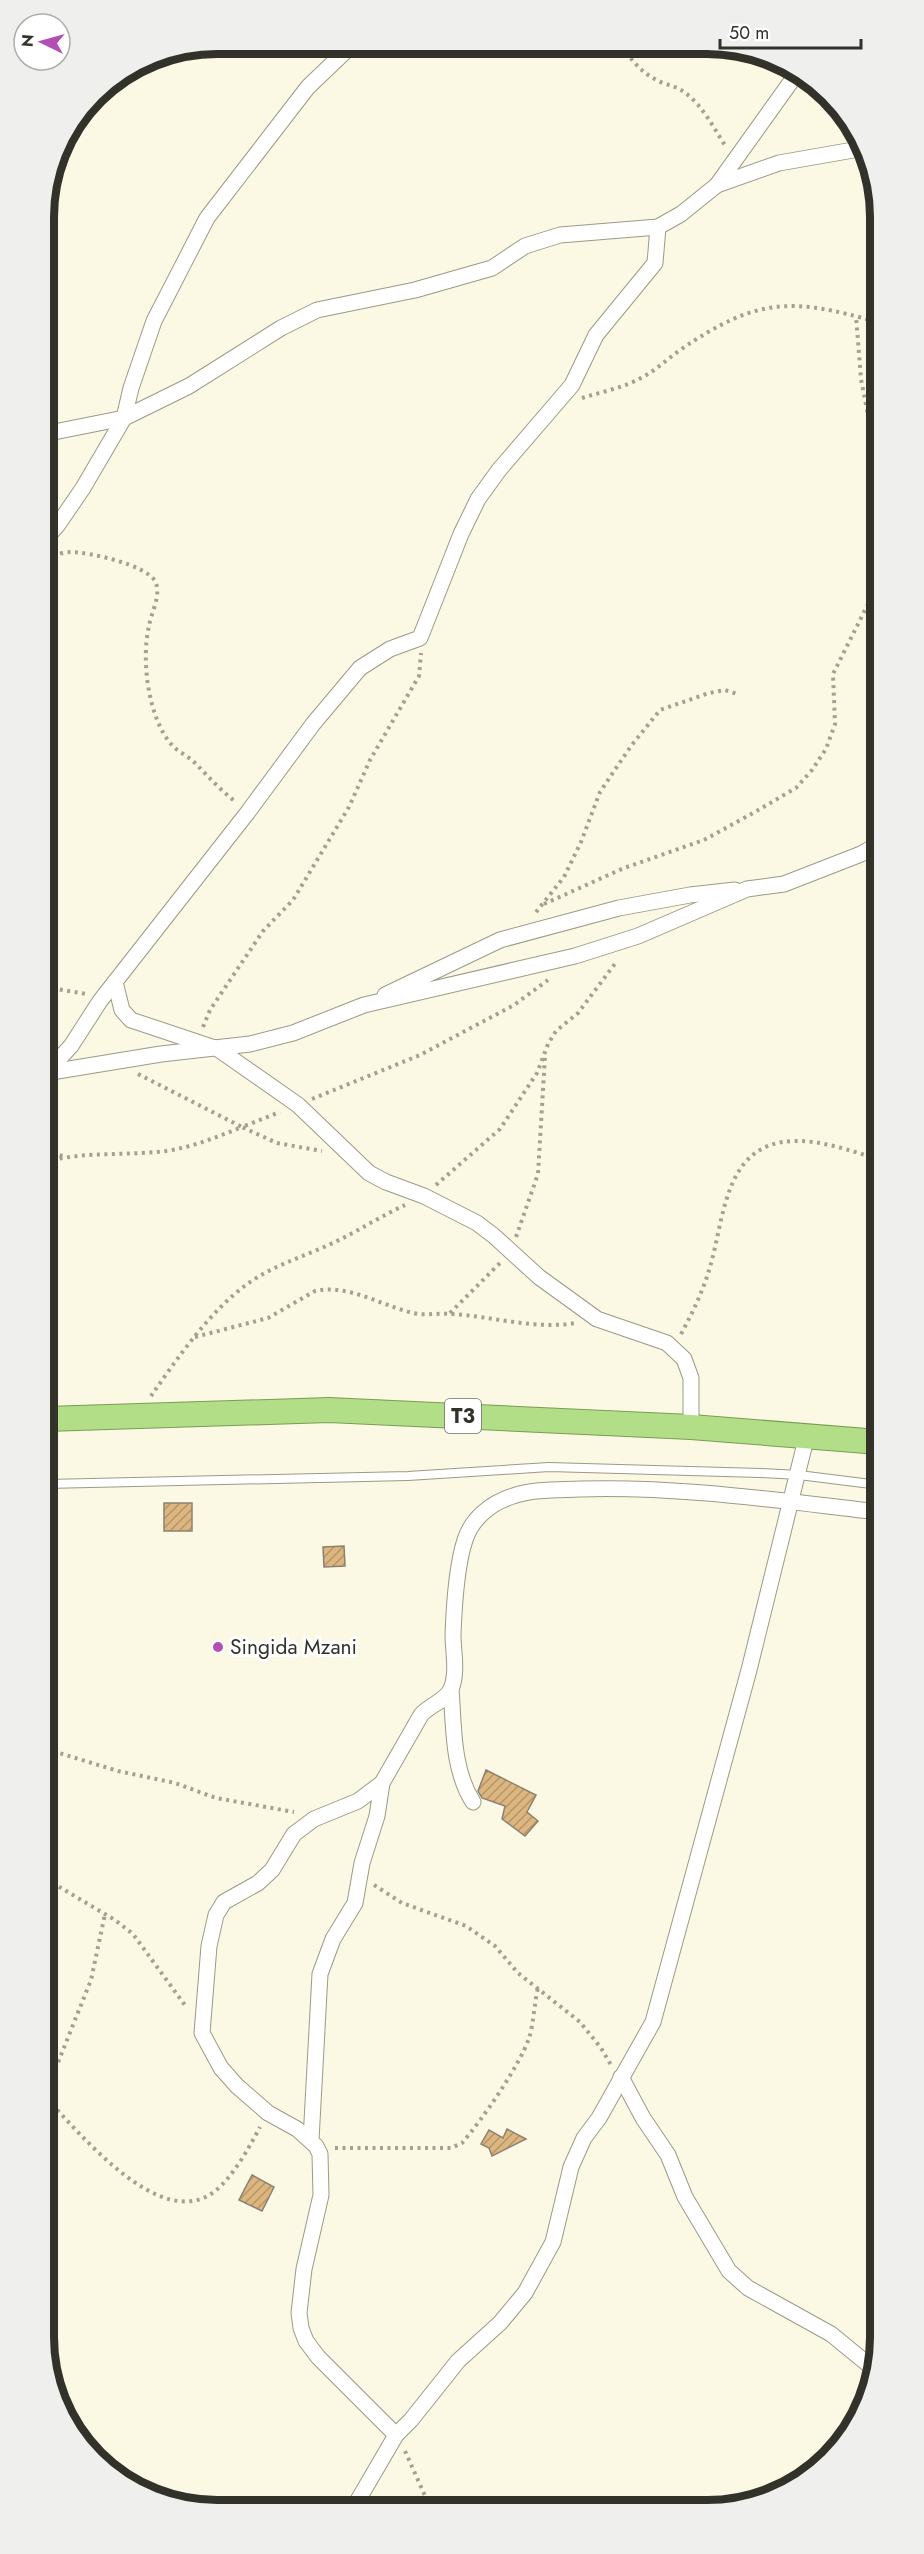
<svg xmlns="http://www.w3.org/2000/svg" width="924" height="2554" viewBox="0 0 924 2554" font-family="Jost,sans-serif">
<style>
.building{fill:url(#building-hatch);stroke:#8c8171;stroke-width:1.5}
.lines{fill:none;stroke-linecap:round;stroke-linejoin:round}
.service-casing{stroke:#9c9a87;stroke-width:10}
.minor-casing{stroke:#9c9a87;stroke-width:17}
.trunk-casing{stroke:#799d54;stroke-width:26}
.path{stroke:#a3a292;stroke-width:4;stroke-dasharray:3 4.5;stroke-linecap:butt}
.service{stroke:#fff;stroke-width:8}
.minor{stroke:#fff;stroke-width:15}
.trunk{stroke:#b2de88;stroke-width:24}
.poi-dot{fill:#b24eb4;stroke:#fff;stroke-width:2}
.labels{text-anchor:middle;stroke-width:6;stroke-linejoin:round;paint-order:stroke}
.shield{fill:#fff;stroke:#70706a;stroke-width:1.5}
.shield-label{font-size:20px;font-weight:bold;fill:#32322a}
.poi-label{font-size:21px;fill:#32322a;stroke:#fff;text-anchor:start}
.rim{fill:none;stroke:#32322a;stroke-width:8}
</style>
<defs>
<pattern id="building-hatch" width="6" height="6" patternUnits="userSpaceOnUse" patternTransform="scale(1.5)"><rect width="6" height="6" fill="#ddb67f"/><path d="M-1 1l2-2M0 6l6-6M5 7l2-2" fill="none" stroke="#b49568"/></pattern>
</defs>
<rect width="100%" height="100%" fill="#fbf9e4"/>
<g class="building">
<rect x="164" y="1503" width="28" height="28"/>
<path d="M344 1546 345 1566 324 1567 323 1547Z"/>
<path d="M486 1770 536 1795 527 1812 538 1821 525 1836 502 1819 505 1806 482 1798 478 1791Z"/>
<path d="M507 2129 526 2139 492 2156 489 2148 481 2144 489 2130 503 2138Z"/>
<path d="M252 2175 274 2187 262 2211 239 2200Z"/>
</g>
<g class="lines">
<defs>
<path id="service" d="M46 1484 408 1476 549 1467 760 1473 799 1475 879 1485"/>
<g id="minor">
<path d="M717 185 795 76"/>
<path d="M44 434 124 418 189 386 281 328 317 310 415 290 492 268 525 246 560 235 658 227 681 214 717 185 779 163 859 149"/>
<path d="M44 540 57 526 83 488 124 418 131 388 154 321 207 218 308 87 353 44"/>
<path d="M115 982 122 1010 131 1020 218 1049 298 1105 369 1173 386 1182 424 1196 477 1223 494 1236 539 1277 597 1319 667 1343 684 1359 691 1378V1427"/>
<path d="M385 995 500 940 619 908 690 895 735 890"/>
<path d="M45 1073 161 1054 250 1044 293 1033 364 1005 575 956 638 936 747 889 784 884 861 854 878 844"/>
<path d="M45 1074 71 1046 100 1001 248 812 313 724 360 668 390 649 420 638 461 534 478 499 499 470 572 385 596 335 655 263 658 227"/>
<path d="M451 1689C454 1726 452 1769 473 1802"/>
<path d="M382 1783 358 1801 314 1819 294 1834 272 1870 258 1883 224 1902 216 1915 209 1946 202 2033 221 2068 237 2086 268 2113 297 2129 316 2146 320 2154 321 2195 304 2269 299 2313 301 2328 306 2341 318 2357 396 2435"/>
<path d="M621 2077 643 2118 668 2155 685 2197 729 2271 748 2288 831 2334 875 2370"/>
<path d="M311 2140 320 1974 333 1939 355 1903 362 1863 377 1816 382 1783 421 1715C429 1705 446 1701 451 1689 458 1673 453 1651 453 1635 454 1607 456 1567 465 1540 472 1518 491 1503 513 1496 533 1489 559 1490 580 1489 681 1486 780 1501 879 1512"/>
<path d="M354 2507 396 2435 411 2420 458 2361 500 2323 525 2293 553 2242 571 2167 584 2138 599 2118 653 2022 749 1670 807 1435"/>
</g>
<path id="trunk" d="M46 1419 329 1410 691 1427 879 1442"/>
</defs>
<use href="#service" class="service-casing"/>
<use href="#minor" class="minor-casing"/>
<use href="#trunk" class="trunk-casing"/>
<g class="path">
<path d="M622 46C632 62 645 76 663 83 672 86 680 88 688 95 704 108 715 130 726 147"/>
<path d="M582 398C601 392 622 388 639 379 654 372 666 360 680 350 756 298 790 297 877 322"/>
<path d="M53 556C58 554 65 552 71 552 89 552 146 565 155 581 162 594 151 613 149 626 141 659 148 717 171 744 177 751 186 755 193 761 207 775 220 790 236 802"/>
<path d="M869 602 878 596"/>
<path d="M544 904 624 868 704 840 753 813 796 788 812 770 826 749 835 724 833 674 869 602 870 498 873 441 861 379 856 316"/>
<path d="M536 912 564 877 581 842 600 792 631 746 660 710 709 693 725 690 737 694"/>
<path d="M45 987 86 994"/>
<path d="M203 1027 210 1010 263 931 293 900 349 807 370 760 419 676 421 653"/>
<path d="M138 1074 242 1127 280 1112"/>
<path d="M312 1099 420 1055 514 1005 548 980"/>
<path d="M45 1152 63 1156"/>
<path d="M45 1162C84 1151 126 1156 166 1151 193 1147 217 1137 242 1127L277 1143 322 1151"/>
<path d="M436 1185 500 1129 537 1073 548 1044 556 1031 578 1013 617 961"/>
<path d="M516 1237 538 1174 545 1056"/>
<path d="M450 1313 500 1263"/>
<path d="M681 1334C693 1312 703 1291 710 1267 725 1216 724 1144 793 1141 822 1140 851 1151 878 1159"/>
<path d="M195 1337 268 1318 315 1291C349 1283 385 1308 418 1314 429 1315 440 1313 451 1314 491 1316 535 1330 575 1323"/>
<path d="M151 1396C177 1359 209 1312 246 1285 270 1267 297 1259 324 1247 352 1235 377 1218 405 1205"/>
<path d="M46 1749 118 1771 175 1783 216 1798 294 1812"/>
<path d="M46 1879 115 1920 133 1934 187 2008"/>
<path d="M374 1885 402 1903 466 1926 495 1946 518 1973 580 2022 601 2048 611 2065"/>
<path d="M47 2090 91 1980 105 1914"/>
<path d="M47 2099C80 2133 161 2234 215 2191 233 2177 250 2146 260 2127"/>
<path d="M335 2148H451L462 2143C482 2120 520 2065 529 2038 534 2023 534 2004 538 1988"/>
<path d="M405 2451 430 2507"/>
</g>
<use href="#service" class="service"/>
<use href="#minor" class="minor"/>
<use href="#trunk" class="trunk"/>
</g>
<circle class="poi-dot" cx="218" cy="1647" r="6"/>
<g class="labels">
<rect class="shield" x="445" y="1399" width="36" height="34" rx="4.5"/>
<g class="shield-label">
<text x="463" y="1423">T3</text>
</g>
<g class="poi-label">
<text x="230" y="1654">Singida Mzani</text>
</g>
</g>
<path d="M0 0H924V2554H0ZM217 54H707A163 163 0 0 1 870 217V2337A163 163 0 0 1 707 2500H217A163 163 0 0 1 54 2337V217A163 163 0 0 1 217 54Z" fill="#efefee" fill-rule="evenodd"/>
<path class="rim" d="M217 54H707A163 163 0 0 1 870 217V2337A163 163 0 0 1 707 2500H217A163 163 0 0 1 54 2337V217A163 163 0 0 1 217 54Z"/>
<g transform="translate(42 42) rotate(275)"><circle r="28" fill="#ffffff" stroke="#adadaa" stroke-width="1.5"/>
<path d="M0-4.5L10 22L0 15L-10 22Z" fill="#b24eb4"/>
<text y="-9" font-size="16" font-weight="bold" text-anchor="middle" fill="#32322a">N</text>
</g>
<path d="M720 39v9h141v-9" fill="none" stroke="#32322a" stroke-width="3"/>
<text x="729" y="39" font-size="18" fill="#32322a" stroke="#ffffff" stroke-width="4.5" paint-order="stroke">50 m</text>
</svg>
